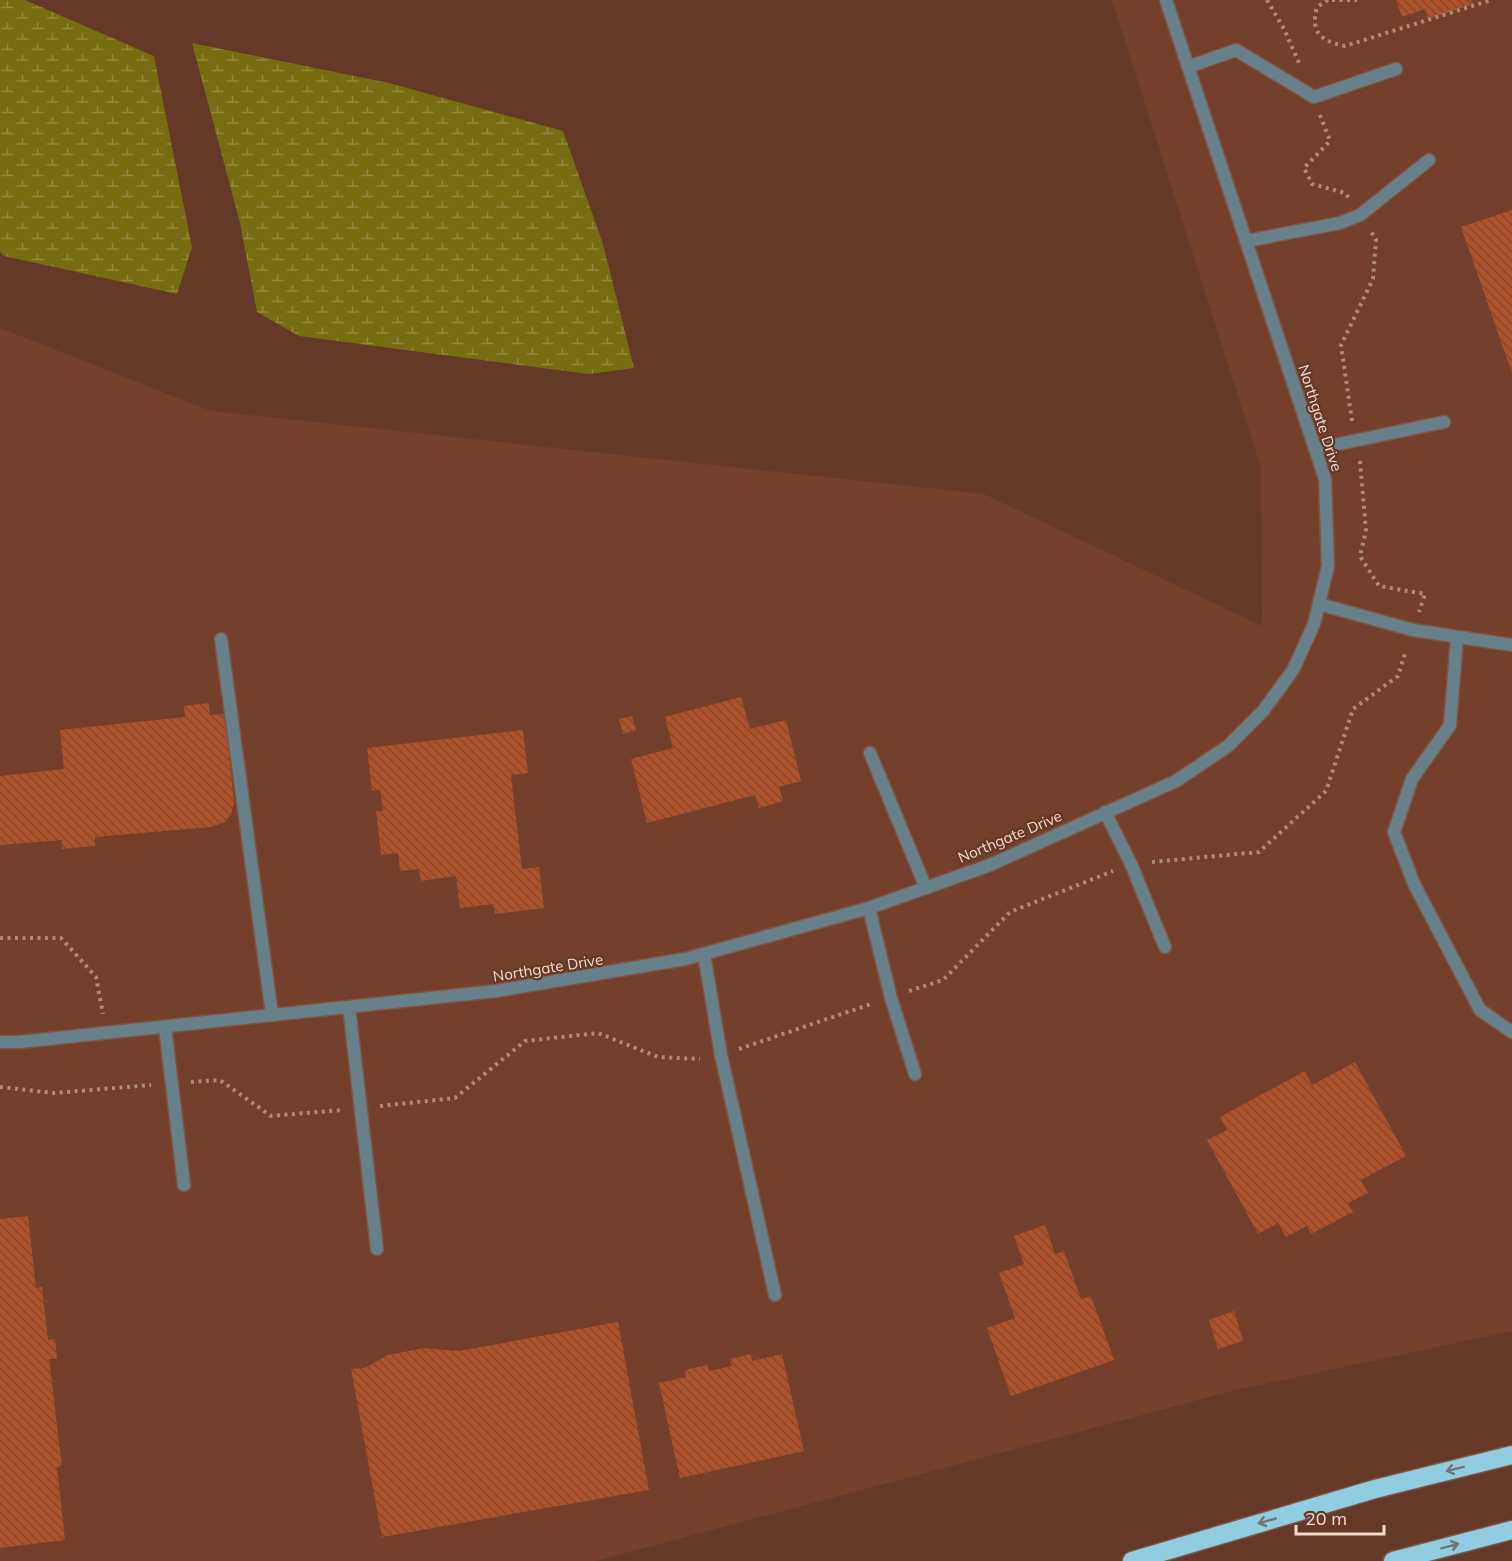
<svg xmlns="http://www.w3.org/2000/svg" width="1512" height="1561" viewBox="0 0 1512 1561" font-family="Mulish,sans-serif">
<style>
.built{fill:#74402b}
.wetland{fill:url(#wetland-marsh)}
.building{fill:url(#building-back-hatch)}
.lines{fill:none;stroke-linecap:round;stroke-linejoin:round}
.service-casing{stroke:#7f5645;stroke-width:15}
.minor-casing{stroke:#7f5645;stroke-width:15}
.motorway-casing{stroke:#7f5645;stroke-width:21}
.path{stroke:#ae8a7c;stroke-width:4;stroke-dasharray:3 4.5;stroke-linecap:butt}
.service{stroke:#688089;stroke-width:12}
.minor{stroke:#688089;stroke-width:12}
.motorway{stroke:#90cde3;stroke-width:18}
.oneway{stroke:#767472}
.labels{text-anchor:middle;stroke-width:4.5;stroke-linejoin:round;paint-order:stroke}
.street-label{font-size:15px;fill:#f6dad0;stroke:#653927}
</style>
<defs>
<pattern id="wetland-marsh" width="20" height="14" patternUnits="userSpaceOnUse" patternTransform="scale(1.5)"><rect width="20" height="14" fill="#766c11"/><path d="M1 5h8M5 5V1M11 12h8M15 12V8" fill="none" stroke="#91873e"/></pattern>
<pattern id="building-back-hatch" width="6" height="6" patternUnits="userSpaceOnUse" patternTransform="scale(1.5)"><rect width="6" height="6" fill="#af522a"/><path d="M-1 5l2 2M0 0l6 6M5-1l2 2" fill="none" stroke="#824a33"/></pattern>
</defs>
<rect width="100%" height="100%" fill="#653927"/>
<path class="built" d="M1112 0H1512V1331L1232 1391 596 1561H0V328L211 411 984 494 1262 626 1261 468Z"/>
<g class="wetland">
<path d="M0 0H25L154 56 192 247 177 294 4 256 0 252Z"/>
<path d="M192 43 389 83 563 131 603 244 634 368 589 374 299 336 257 312 240 223Z"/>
</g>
<g class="building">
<path d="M1396 0H1471L1473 4 1428 19 1425 9 1402 17Z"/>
<path d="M1512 210V373L1461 227Z"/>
<path d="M741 697 750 729 786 720 801 781 779 787 783 801 759 808 755 795 647 823 631 759 673 748 665 717Z"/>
<path d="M209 703 210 715 225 714 234 803 231 814 225 822 211 827 95 837V846L62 849V840L0 845V776L64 769 60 730 185 717 184 706Z"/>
<path d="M632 716 636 730 623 734 619 719Z"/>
<path d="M523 730 528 773 511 775 522 869 539 867 544 908 495 914 493 904 460 908 456 876 421 881 419 869 400 871 398 853 381 855 376 811H383L380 790 372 791 367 748Z"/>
<path d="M1355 1062 1406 1156 1361 1180 1368 1193 1348 1203 1353 1212 1311 1234 1307 1226 1286 1237 1278 1223 1258 1234 1207 1140 1227 1130 1220 1117 1305 1071 1312 1085Z"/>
<path d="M28 1216 36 1288 42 1287 48 1340 55 1339 57 1359H49L62 1466 57 1467 65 1540 0 1548V1219Z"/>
<path d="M1045 1225 1055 1254 1064 1251 1081 1299 1091 1296 1114 1360 1011 1396 987 1328 1015 1318 999 1273 1024 1264 1014 1236Z"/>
<path d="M1234 1311 1243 1341 1218 1349 1209 1320Z"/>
<path d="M618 1322 649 1490 382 1537 351 1369 365 1368 388 1355 424 1348 459 1351Z"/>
<path d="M751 1354 752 1361 782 1354 804 1451 680 1478 659 1383 686 1377 685 1370 707 1365 709 1371 732 1366 730 1359Z"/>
</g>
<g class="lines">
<defs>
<g id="service">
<path d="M1188 67 1236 50 1314 97 1396 69"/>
<path d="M1246 241 1340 223 1360 215 1429 160"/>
<path d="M1315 449 1444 422"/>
<path d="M1319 604 1413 630 1512 645"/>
<path d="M1457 637 1450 725 1412 779 1394 832 1414 884 1480 1010 1512 1032"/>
<path d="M221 639 272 1015"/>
<path d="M870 753 926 888"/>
<path d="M1105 812 1131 864 1165 947"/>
<path d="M869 908 891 998 915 1074"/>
<path d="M704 954 721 1055 775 1295"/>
<path d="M349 1007 377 1249"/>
<path d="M165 1027 184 1185"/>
</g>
<path id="minor" d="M0 1042H20L496 991 685 959 869 908 990 865 1176 781 1228 746 1263 711 1293 670 1314 624 1328 566 1325 479 1166 0"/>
<g id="motorway">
<path d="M1132 1561 1375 1489 1512 1455"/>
<path d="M1393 1561 1512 1530"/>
</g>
</defs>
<use href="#service" class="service-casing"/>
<use href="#minor" class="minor-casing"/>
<use href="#motorway" class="motorway-casing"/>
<g class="path">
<path d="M1267 0 1284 29 1299 63"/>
<path d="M1328 0 1317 7C1310 33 1321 41 1345 46L1491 0"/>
<path d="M1332 0H1357"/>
<path d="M1320 115 1330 141 1304 168 1312 184 1345 193 1349 198"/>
<path d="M1352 421 1341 345 1373 279 1376 239 1371 232"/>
<path d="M1360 461 1366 531 1360 556 1379 586 1425 594 1419 612"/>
<path d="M1152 862 1259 852 1326 791 1353 709 1398 676 1406 650"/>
<path d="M0 938H61L96 977 103 1014"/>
<path d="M909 991 943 980 1010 912 1113 871"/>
<path d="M739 1049 871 1004"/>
<path d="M191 1082 220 1080 271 1116 342 1110"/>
<path d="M0 1087 54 1093 151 1085"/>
<path d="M380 1106 455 1098 525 1041 598 1033 658 1057 700 1059"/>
</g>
<use href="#service" class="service"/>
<use href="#minor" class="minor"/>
<use href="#motorway" class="motorway"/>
</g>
<defs><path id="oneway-shaft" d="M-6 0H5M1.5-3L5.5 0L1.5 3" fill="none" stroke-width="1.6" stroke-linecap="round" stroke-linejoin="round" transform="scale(1.5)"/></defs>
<g class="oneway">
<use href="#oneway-shaft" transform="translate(1455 1469) rotate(166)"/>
<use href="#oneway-shaft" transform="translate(1267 1521) rotate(164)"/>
<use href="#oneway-shaft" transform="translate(1450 1546) rotate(-15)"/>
</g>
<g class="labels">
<g class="street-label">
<text transform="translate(1320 418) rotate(72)" y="5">Northgate Drive</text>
<text transform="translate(1010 837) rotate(-23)" y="5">Northgate Drive</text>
<text transform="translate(548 968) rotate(-9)" y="5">Northgate Drive</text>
</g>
</g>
<path d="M1296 1525v9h88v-9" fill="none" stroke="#f6dad0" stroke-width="3"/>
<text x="1305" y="1525" font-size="18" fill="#f6dad0" stroke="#653927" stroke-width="4.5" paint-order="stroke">20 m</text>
</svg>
